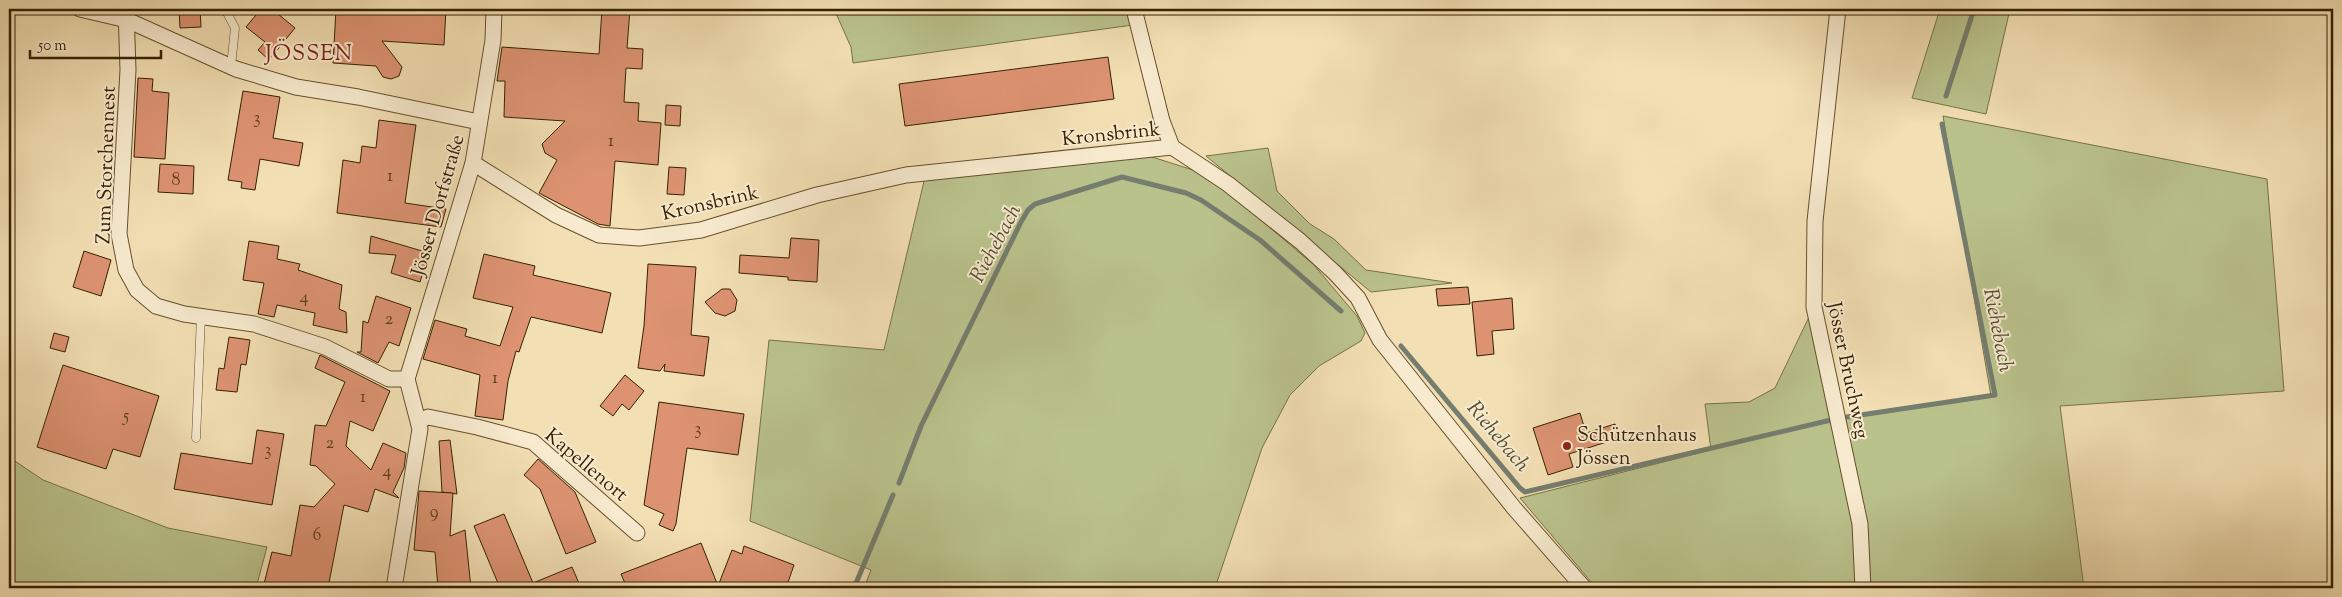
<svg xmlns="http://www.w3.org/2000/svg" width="2342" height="597" viewBox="0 0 2342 597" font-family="'Sorts Mill Goudy',serif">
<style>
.green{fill:#bac28c;stroke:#787246}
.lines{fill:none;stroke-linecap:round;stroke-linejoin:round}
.stream{stroke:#757d6e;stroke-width:5}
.building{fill:#dd9372;stroke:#372100}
.service-casing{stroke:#66502d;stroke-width:9}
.minor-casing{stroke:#66502d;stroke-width:17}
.service{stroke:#f7eace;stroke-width:8}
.minor{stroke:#f7eace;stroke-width:15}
.poi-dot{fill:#8f2418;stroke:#f7eace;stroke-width:2}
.labels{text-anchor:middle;stroke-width:4;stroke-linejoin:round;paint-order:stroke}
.number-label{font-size:18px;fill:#603e1c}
.street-label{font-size:20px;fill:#372100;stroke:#f7eace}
.poi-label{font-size:20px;fill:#372100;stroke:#f7eace;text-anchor:start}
.water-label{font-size:21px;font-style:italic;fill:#564f37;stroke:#f7eace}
.quarter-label{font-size:22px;letter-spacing:1px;fill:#7a1f14;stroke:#f7eace}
</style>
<rect width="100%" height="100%" fill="#f2dfb3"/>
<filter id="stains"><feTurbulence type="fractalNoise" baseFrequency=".004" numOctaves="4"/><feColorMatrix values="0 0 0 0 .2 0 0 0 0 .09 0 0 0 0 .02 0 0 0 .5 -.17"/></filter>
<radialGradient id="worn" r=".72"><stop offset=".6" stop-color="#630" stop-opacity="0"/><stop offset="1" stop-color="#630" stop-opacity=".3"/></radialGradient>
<g class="green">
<path d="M834 9H1129L1133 25 853 63 851 47Z"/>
<path d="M1940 9H2010L1986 114 1912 98Z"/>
<path d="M1943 116 2267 179 2284 391 2060 406 2084 588H1868L1842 418 1991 396Z"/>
<path d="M1268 148 1277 191 1310 224 1334 239 1366 270 1452 283 1371 292 1206 156Z"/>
<path d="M1146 155 1196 171 1231 195 1313 264 1357 316 1365 333 1361 341 1319 366 1290 395 1262 448 1215 588H864L871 570 750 521 769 340 884 350 926 173Z"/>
<path d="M1809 317 1857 525V588H1598L1592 583 1520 498 1711 450 1705 404 1749 402 1775 388Z"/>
<path d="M9 457 43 480 168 528 267 547 256 588H9Z"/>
</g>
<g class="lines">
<g class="stream">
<path d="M1946 96 1974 9"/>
<path d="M1401 346 1520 488 1525 492 1831 420"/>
<path d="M1847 417 1995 395 1942 124"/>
<path d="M899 483 921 426 1021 222 1028 210 1035 204 1122 177 1186 193 1201 200 1260 240 1341 311"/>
<path d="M854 588 893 495"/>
</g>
</g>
<g class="building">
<path d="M179 9H200L201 27 180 28Z"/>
<path d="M261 9H272L295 28 269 60 258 50 265 42 246 27Z"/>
<path d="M336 9H446L444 45 382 41 402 67 399 76 391 79 383 77 376 66 333 63Z"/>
<path d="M602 9H630L627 48 643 49 642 69 626 68 624 102 639 103 638 121 661 123 658 165 615 161 610 226 598 224 539 193 557 160 545 153 542 144 565 121 504 117 505 81H497L502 47 599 54Z"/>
<path d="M1108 57 1114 99 905 126 899 84Z"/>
<path d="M138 78 153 79 152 91 169 93 165 159 134 157Z"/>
<path d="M243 91 280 97 273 138 303 143 299 166 260 159 255 190 241 188 242 182 228 180Z"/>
<path d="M666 105 681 106 680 126 665 125Z"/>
<path d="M379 120 416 125 405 203 446 209 441 227 337 213 343 160 360 163 362 146 376 148Z"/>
<path d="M160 164 194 166 193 194 158 192Z"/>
<path d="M669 167 686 168 684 195 667 194Z"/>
<path d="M371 236 429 253 420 282 391 273 396 255 369 253Z"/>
<path d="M791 238 819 240 817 282 788 280V277L739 273 740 255 789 258Z"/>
<path d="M249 241 279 246 277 259 300 264 298 270 342 285 339 309 346 312 347 333 313 325 315 313 277 305 274 317 258 314 264 283 243 280Z"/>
<path d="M84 251 111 260 101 296 73 287Z"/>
<path d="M484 254 535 266 533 275 611 293 602 333 531 317 519 352 516 351 508 381 503 420 475 416 480 375 423 359 435 320 467 329 465 336 500 346 513 307 473 298Z"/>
<path d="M648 264 696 267 691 335 709 337 704 376 664 371 665 364 660 371 638 368 644 326Z"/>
<path d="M1468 287 1470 304 1438 306 1436 289Z"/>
<path d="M722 289H730L737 300 735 311 725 316 715 313 705 302Z"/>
<path d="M376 296 411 308 399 346 389 342 378 363 357 352H361L363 321 368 323Z"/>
<path d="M1512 298 1514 329 1492 331 1494 354 1477 356 1472 302Z"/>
<path d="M54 333 69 337 65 352 50 348Z"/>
<path d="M229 337 250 340 246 365 241 364 237 392 216 390 219 368 224 369Z"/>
<path d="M320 355 390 391 373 431 350 421 346 446 371 470 383 443 406 453 404 468 393 492 399 498 375 489 368 512 344 505 328 588H263L272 552 291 556 300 505 314 507 335 484 316 466 310 465 315 425 326 426 345 382 315 368Z"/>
<path d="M63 365 159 396 140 457 113 449 106 469 37 447Z"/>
<path d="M625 375 644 391 629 410 622 404 613 416 600 406Z"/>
<path d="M659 402 744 414 738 455 687 448 676 524 673 531 659 525 664 514 644 505Z"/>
<path d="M1580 413 1586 433 1615 424 1619 438 1569 454 1573 467 1548 475 1533 428Z"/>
<path d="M257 430 284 434 272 505 174 489 181 453 252 464Z"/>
<path d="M450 440 457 494 442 492 439 441Z"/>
<path d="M538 459 575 492 596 542 566 554 540 489 524 475Z"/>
<path d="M419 491 453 493 450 536 465 530 471 588H438L435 552 414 550Z"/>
<path d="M504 514 533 583 572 567 581 588H500L474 526Z"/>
<path d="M701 543 718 586 732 550 742 554 744 546 794 565 786 588H627L621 574Z"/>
</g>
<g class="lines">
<defs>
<g id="service">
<path d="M225 9 235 28 231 66"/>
<path d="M196 438 201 316"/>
</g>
<g id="minor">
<path d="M80 9 127 20 236 69 296 87 358 97 479 122"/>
<path d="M126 9 128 70 119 234 126 270 137 290 156 306 184 314 254 324 325 347 389 379H407"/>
<path d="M1134 9 1162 121 1172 147"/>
<path d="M1838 9 1815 221 1814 307 1860 524 1863 588"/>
<path d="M473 163 556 215 599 235 639 238 701 230 817 195 906 175 1172 147 1228 184 1300 241 1335 273 1358 298 1380 340 1514 508 1584 588"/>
<path d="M407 379 473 163 493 40 494 9"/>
<path d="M419 421 428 417 477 427 533 442 637 533"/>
<path d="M394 588 420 429 407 379"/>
</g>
</defs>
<use href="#service" class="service-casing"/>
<use href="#minor" class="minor-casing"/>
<use href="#service" class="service"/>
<use href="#minor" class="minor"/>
</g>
<circle class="poi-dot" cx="1567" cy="446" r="5"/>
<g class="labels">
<g class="number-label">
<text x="257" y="123">3</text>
<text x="611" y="146">1</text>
<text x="390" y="181">1</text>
<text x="176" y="185">8</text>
<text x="304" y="302">4</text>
<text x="389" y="324">2</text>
<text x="495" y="383">1</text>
<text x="363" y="402">1</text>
<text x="126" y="421">5</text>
<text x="698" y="434">3</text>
<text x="330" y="448">2</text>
<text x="268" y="455">3</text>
<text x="387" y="476">4</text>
<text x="434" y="517">9</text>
<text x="317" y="540">6</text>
</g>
<g class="street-label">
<text transform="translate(1111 133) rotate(-6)" y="7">Kronsbrink</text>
<text transform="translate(105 165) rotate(-88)" y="7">Zum Storchennest</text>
<text transform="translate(710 202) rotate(-13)" y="7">Kronsbrink</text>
<text transform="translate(437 205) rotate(-74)" y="7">Jösser Dorfstraße</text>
<text transform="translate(1849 370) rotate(78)" y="7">Jösser Bruchweg</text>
<text transform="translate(587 464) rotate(40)" y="7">Kapellenort</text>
</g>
<g class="poi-label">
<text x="1577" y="441">Schützenhaus<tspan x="1577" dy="23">Jössen</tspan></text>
</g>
<g class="water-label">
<text transform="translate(995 243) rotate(-62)" y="7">Riehebach</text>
<text transform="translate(1999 330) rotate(79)" y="7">Riehebach</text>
<text transform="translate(1499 436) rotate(50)" y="7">Riehebach</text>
</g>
<g class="quarter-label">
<text x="309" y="60">JÖSSEN</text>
</g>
</g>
<rect width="2342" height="597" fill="none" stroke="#f2dfb3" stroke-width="30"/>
<rect x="10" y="10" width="2322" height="577" fill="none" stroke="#372100" stroke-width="2.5"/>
<rect x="15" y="15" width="2312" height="567" fill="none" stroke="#372100"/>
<path d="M30 50v8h131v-8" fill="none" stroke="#372100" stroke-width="2.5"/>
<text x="38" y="50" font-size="15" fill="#372100" stroke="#f7eace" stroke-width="4" paint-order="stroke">50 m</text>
<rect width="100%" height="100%" filter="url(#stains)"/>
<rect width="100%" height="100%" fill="url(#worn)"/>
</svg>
